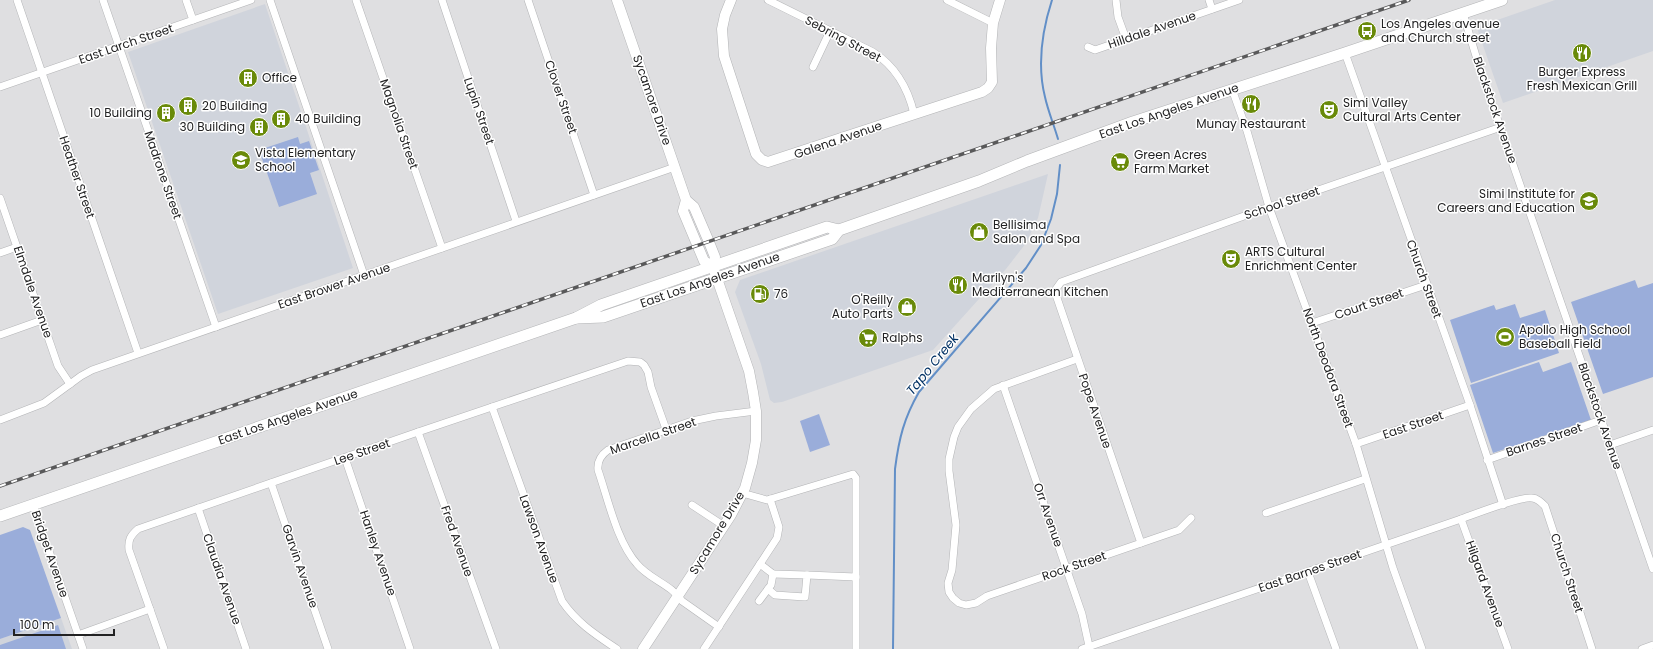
<svg xmlns="http://www.w3.org/2000/svg" width="1653" height="649" viewBox="0 0 1653 649" font-family="Poppins,sans-serif">
<style>
.built{fill:#d0d4dc}
.green{fill:#9aadda}
.lines{fill:none;stroke-linecap:round;stroke-linejoin:round}
.stream{stroke:#628fc7;stroke-width:2}
.street-casing{stroke:#b3b4b6;stroke-width:8}
.secondary-casing{stroke:#b3b4b6;stroke-width:11}
.primary-casing{stroke:#b3b4b6;stroke-width:12}
.street{stroke:#fff;stroke-width:7}
.secondary{stroke:#fff;stroke-width:10}
.primary{stroke:#fff;stroke-width:11}
.rail-casing{stroke:#59595a;stroke-width:3.5}
.rail{stroke:#fff;stroke-width:2;stroke-dasharray:6;stroke-linecap:butt}
.labels{text-anchor:middle;stroke-width:3;stroke-linejoin:round;paint-order:stroke}
.poi-label{font-size:12px;fill:#222223;stroke:#fff;text-anchor:start}
.street-label{font-size:12px;fill:#222223;stroke:#fff}
.water-label{font-size:13px;font-style:italic;fill:#003063;stroke:#fff}
</style>
<rect width="100%" height="100%" fill="#dfdfe1"/>
<g class="built">
<path d="M1555 0H1653V51L1503 103 1478 31 1480 26Z"/>
<path d="M265 4 353 268 218 314 128 52Z"/>
<path d="M1048 174 1038 218 1026 243 1006 269 933 350 782 402 774 403 770 400 761 364 735 292 740 280Z"/>
<path d="M61 618 72 649H0V639Z"/>
</g>
<g class="green">
<path d="M298 137 300 144 309 141 319 170 310 173 317 194 279 207 259 150Z"/>
<path d="M1635 280 1638 288 1653 283V377L1603 394 1571 302Z"/>
<path d="M1515 304 1520 318 1545 310 1559 353 1471 383 1450 320 1494 305 1496 310Z"/>
<path d="M1539 362 1543 372 1571 362 1591 420 1493 453 1470 385Z"/>
<path d="M819 414 830 445 810 452 800 421Z"/>
<path d="M23 527 30 530 61 618 0 639V535Z"/>
<path d="M58 625 66 649H0V645Z"/>
</g>
<g class="lines">
<g class="stream">
<path d="M1052 0C1042 31 1037 65 1045 97 1048 111 1054 125 1058 139"/>
<path d="M893 649 895 469C899 438 904 418 919 392L1026 268 1041 245 1051 219 1057 194 1060 165"/>
</g>
<defs>
<g id="street">
<path d="M17 0 138 353"/>
<path d="M103 0 216 327"/>
<path d="M186 0 193 20"/>
<path d="M270 0 364 275"/>
<path d="M356 0 442 248"/>
<path d="M442 0 516 221"/>
<path d="M528 0 594 195"/>
<path d="M768 0 873 52C895 66 908 88 914 114"/>
<path d="M947 0 993 23"/>
<path d="M1116 0 1118 17 1126 39"/>
<path d="M1209 0 1212 9"/>
<path d="M1463 13 1479 66 1653 569"/>
<path d="M1088 47 1095 50 1239 0"/>
<path d="M1345 53 1470 405 1503 505"/>
<path d="M813 67 830 31"/>
<path d="M0 87 251 0"/>
<path d="M1232 89 1247 131 1269 207 1356 444 1393 568 1422 649"/>
<path d="M0 198 58 366 70 384"/>
<path d="M0 253 17 247"/>
<path d="M1312 323 1426 285"/>
<path d="M0 335 42 320"/>
<path d="M1077 359 994 389 971 409 958 427 954 437 949 459V471L956 525 952 570 948 583 949 592 953 598 959 603 966 605 976 603 987 596 1179 530 1191 518"/>
<path d="M1003 385 1082 614 1089 646"/>
<path d="M492 407 562 601C577 623 596 635 617 649"/>
<path d="M0 420 44 403 81 376 92 370 675 167"/>
<path d="M418 432 496 649"/>
<path d="M1356 444 1470 405"/>
<path d="M1610 445 1653 430"/>
<path d="M345 458 410 649"/>
<path d="M1487 460 1601 420"/>
<path d="M271 483 328 649"/>
<path d="M742 493 767 500 853 474 856 478V649"/>
<path d="M33 505 83 649"/>
<path d="M692 505 724 526"/>
<path d="M198 508 246 649"/>
<path d="M1266 513 1365 479"/>
<path d="M1461 519 1508 649"/>
<path d="M1141 543 1056 295V289L1061 282 1269 207 1501 127"/>
<path d="M1308 572 1336 649"/>
<path d="M807 575 856 577"/>
<path d="M768 589 775 595 805 597 807 575 773 574"/>
<path d="M759 601 771 585 773 574 760 564"/>
<path d="M719 627 682 601C672 585 649 579 637 564 617 542 608 499 598 470 597 461 601 455 608 450L692 421 716 416 756 411"/>
<path d="M78 635 150 609"/>
<path d="M164 649 129 550C128 540 130 536 138 529L418 432 628 361 640 362 644 365 648 372 651 387 666 429"/>
<path d="M704 649 777 538 779 527 770 499"/>
<path d="M1082 649 1461 519C1475 514 1520 496 1532 498 1537 498 1541 502 1545 506L1592 649"/>
<path d="M1642 649 1653 645"/>
</g>
<g id="secondary">
<path d="M617 0 686 200 694 207 709 242 715 257 713 267 749 371 753 392 756 411V440L752 463 745 488 731 515 643 649"/>
<path d="M731 0 725 15 722 29 724 56 756 154 762 160 768 162 982 92 988 88 992 82 991 48 993 23 1000 0"/>
<path d="M686 200 683 211 704 261 713 267"/>
</g>
<g id="primary">
<path d="M576 318 603 317 832 239 839 230 979 181 1027 161 1133 122 1345 53 1502 0"/>
<path d="M0 516 576 318 601 305 827 227 839 230"/>
</g>
</defs>
<use href="#street" class="street-casing"/>
<use href="#secondary" class="secondary-casing"/>
<use href="#primary" class="primary-casing"/>
<use href="#street" class="street"/>
<use href="#secondary" class="secondary"/>
<use href="#primary" class="primary"/>
<defs>
<path id="rail" d="M0 486 1409 0"/>
</defs>
<use href="#rail" class="rail-casing"/>
<use href="#rail" class="rail"/>
</g>
<defs>
<symbol id="bus-disc" viewBox="-11 -11 22 22"><circle r="9.5" fill="#698a09" stroke="#fff"/><path d="M-5-6H5V4H4V6H2V4H-2V6H-4V4H-5ZM-3.5-4V0h7V-4ZM-3.5 1.2v1.5H-2V1.2ZM2 1.2v1.5H3.5V1.2Z" fill="#fff"/></symbol>
<symbol id="restaurant-disc" viewBox="-11 -11 22 22"><circle r="9.5" fill="#698a09" stroke="#fff"/><path d="M-5-6h1v4h1v-4h1v4h1v-4h1v5L-1.5 .5V6h-2V.5L-5-1ZM5-6V6H3V1.5H1.5Q1.5-4 5-6Z" fill="#fff"/></symbol>
<symbol id="building-disc" viewBox="-11 -11 22 22"><circle r="9.5" fill="#698a09" stroke="#fff"/><path d="M-4-6H4V6H1V3H-1V6H-4ZM-2.5-4.3h1.7v1.8h-1.7ZM.8-4.3h1.7v1.8H.8ZM-2.5-1h1.7V.8h-1.7ZM.8-1h1.7V.8H.8Z" fill="#fff"/></symbol>
<symbol id="theatre-disc" viewBox="-11 -11 22 22"><circle r="9.5" fill="#698a09" stroke="#fff"/><path d="M-5-5.5Q0-4 5-5.5V0Q5 5 0 6Q-5 5-5 0ZM-3.3-2.5H-1v1.5H-3.3ZM1-2.5H3.3v1.5H1ZM-2.8 1Q0 5.5 2.8 1Z" fill="#fff"/></symbol>
<symbol id="school-disc" viewBox="-11 -11 22 22"><circle r="9.5" fill="#698a09" stroke="#fff"/><path d="M0-5L7-2L0 1L-7-2ZM-4 1L0 2.5L4 1V4Q0 6-4 4Z" fill="#fff"/></symbol>
<symbol id="supermarket-disc" viewBox="-11 -11 22 22"><circle r="9.5" fill="#698a09" stroke="#fff"/><path d="M-6-5.5h2.5l.6 2H6L4.5 2H-2.5L-4.4-4H-6ZM-1.5 3.2a1.3 1.3 0 1 0 .1 0ZM3 3.2a1.3 1.3 0 1 0 .1 0Z" fill="#fff"/></symbol>
<symbol id="shop-disc" viewBox="-11 -11 22 22"><circle r="9.5" fill="#698a09" stroke="#fff"/><path d="M-5-2.5h2.3a2.7 3.5 0 0 1 5.4 0H5L5.5 6h-11ZM-1.5-2.5h3a1.5 2.3 0 0 0-3 0Z" fill="#fff"/></symbol>
<symbol id="fuel-disc" viewBox="-11 -11 22 22"><circle r="9.5" fill="#698a09" stroke="#fff"/><path d="M-5.5-6h7V0h2V4h1.3V-2.5L3-4.5l.8-.8L6-3V5H2.5V1h-1V6h-7ZM-4.2-4.7v3.2H.2V-4.7Z" fill="#fff"/></symbol>
<symbol id="stadium-disc" viewBox="-11 -11 22 22"><circle r="9.5" fill="#698a09" stroke="#fff"/><path d="M0-5a6.5 5 0 1 0 0 10a6.5 5 0 1 0 0-10ZM-3.5-1.8h7v3.6h-7Z" fill="#fff"/></symbol>
</defs>
<g fill-rule="evenodd">
<use href="#bus-disc" x="1356" y="20" width="22" height="22"/>
<use href="#restaurant-disc" x="1571" y="42" width="22" height="22"/>
<use href="#building-disc" x="237" y="67" width="22" height="22"/>
<use href="#restaurant-disc" x="1240" y="93" width="22" height="22"/>
<use href="#building-disc" x="177" y="95" width="22" height="22"/>
<use href="#theatre-disc" x="1318" y="99" width="22" height="22"/>
<use href="#building-disc" x="155" y="102" width="22" height="22"/>
<use href="#building-disc" x="270" y="108" width="22" height="22"/>
<use href="#building-disc" x="248" y="116" width="22" height="22"/>
<use href="#school-disc" x="230" y="149" width="22" height="22"/>
<use href="#supermarket-disc" x="1109" y="151" width="22" height="22"/>
<use href="#school-disc" x="1578" y="190" width="22" height="22"/>
<use href="#shop-disc" x="968" y="221" width="22" height="22"/>
<use href="#theatre-disc" x="1220" y="248" width="22" height="22"/>
<use href="#restaurant-disc" x="947" y="274" width="22" height="22"/>
<use href="#fuel-disc" x="749" y="283" width="22" height="22"/>
<use href="#shop-disc" x="896" y="296" width="22" height="22"/>
<use href="#stadium-disc" x="1494" y="326" width="22" height="22"/>
<use href="#supermarket-disc" x="857" y="327" width="22" height="22"/>
</g>
<g class="labels">
<g class="poi-label">
<text x="1381" y="28">Los Angeles avenue<tspan x="1381" dy="14">and Church street</tspan></text>
<text x="1582" y="76" text-anchor="middle">Burger Express<tspan x="1582" dy="14">Fresh Mexican Grill</tspan></text>
<text x="262" y="82">Office</text>
<text x="1343" y="107">Simi Valley<tspan x="1343" dy="14">Cultural Arts Center</tspan></text>
<text x="202" y="110">20 Building</text>
<text x="152" y="117" text-anchor="end">10 Building</text>
<text x="295" y="123">40 Building</text>
<text x="1251" y="128" text-anchor="middle">Munay Restaurant</text>
<text x="245" y="131" text-anchor="end">30 Building</text>
<text x="255" y="157">Vista Elementary<tspan x="255" dy="14">School</tspan></text>
<text x="1134" y="159">Green Acres<tspan x="1134" dy="14">Farm Market</tspan></text>
<text x="1575" y="198" text-anchor="end">Simi Institute for<tspan x="1575" dy="14">Careers and Education</tspan></text>
<text x="993" y="229">Bellisima<tspan x="993" dy="14">Salon and Spa</tspan></text>
<text x="1245" y="256">ARTS Cultural<tspan x="1245" dy="14">Enrichment Center</tspan></text>
<text x="972" y="282">Marilyn's<tspan x="972" dy="14">Mediterranean Kitchen</tspan></text>
<text x="774" y="298">76</text>
<text x="893" y="304" text-anchor="end">O'Reilly<tspan x="893" dy="14">Auto Parts</tspan></text>
<text x="1519" y="334">Apollo High School<tspan x="1519" dy="14">Baseball Field</tspan></text>
<text x="882" y="342">Ralphs</text>
</g>
<g class="street-label">
<text transform="translate(1152 30) rotate(-19)" y="4">Hilldale Avenue</text>
<text transform="translate(843 39) rotate(28)" y="4">Sebring Street</text>
<text transform="translate(126 44) rotate(-19)" y="4">East Larch Street</text>
<text transform="translate(561 97) rotate(71)" y="4">Clover Street</text>
<text transform="translate(652 100) rotate(71)" y="4">Sycamore Drive</text>
<text transform="translate(1495 110) rotate(71)" y="4">Blackstock Avenue</text>
<text transform="translate(479 111) rotate(71)" y="4">Lupin Street</text>
<text transform="translate(1169 111) rotate(-19)" y="4">East Los Angeles Avenue</text>
<text transform="translate(399 124) rotate(71)" y="4">Magnolia Street</text>
<text transform="translate(838 140) rotate(-19)" y="4">Galena Avenue</text>
<text transform="translate(163 175) rotate(71)" y="4">Madrone Street</text>
<text transform="translate(77 177) rotate(71)" y="4">Heather Street</text>
<text transform="translate(1282 203) rotate(-19)" y="4">School Street</text>
<text transform="translate(1424 279) rotate(70)" y="4">Church Street</text>
<text transform="translate(710 280) rotate(-19)" y="4">East Los Angeles Avenue</text>
<text transform="translate(334 286) rotate(-19)" y="4">East Brower Avenue</text>
<text transform="translate(33 292) rotate(71)" y="4">Elmdale Avenue</text>
<text transform="translate(1369 304) rotate(-19)" y="4">Court Street</text>
<text transform="translate(1328 368) rotate(70)" y="4">North Deodora Street</text>
<text transform="translate(1095 411) rotate(71)" y="4">Pope Avenue</text>
<text transform="translate(1600 416) rotate(71)" y="4">Blackstock Avenue</text>
<text transform="translate(288 417) rotate(-19)" y="4">East Los Angeles Avenue</text>
<text transform="translate(1413 425) rotate(-19)" y="4">East Street</text>
<text transform="translate(653 436) rotate(-19)" y="4">Marcella Street</text>
<text transform="translate(1544 440) rotate(-19)" y="4">Barnes Street</text>
<text transform="translate(362 452) rotate(-19)" y="4">Lee Street</text>
<text transform="translate(1048 515) rotate(71)" y="4">Orr Avenue</text>
<text transform="translate(717 533) rotate(-59)" y="4">Sycamore Drive</text>
<text transform="translate(539 539) rotate(70)" y="4">Lawson Avenue</text>
<text transform="translate(457 541) rotate(71)" y="4">Fred Avenue</text>
<text transform="translate(378 553) rotate(71)" y="4">Hanley Avenue</text>
<text transform="translate(50 554) rotate(71)" y="4">Bridget Avenue</text>
<text transform="translate(300 566) rotate(71)" y="4">Garvin Avenue</text>
<text transform="translate(1074 566) rotate(-19)" y="4">Rock Street</text>
<text transform="translate(1310 571) rotate(-19)" y="4">East Barnes Street</text>
<text transform="translate(1567 573) rotate(72)" y="4">Church Street</text>
<text transform="translate(222 579) rotate(71)" y="4">Claudia Avenue</text>
<text transform="translate(1485 584) rotate(70)" y="4">Hilgard Avenue</text>
</g>
<g class="water-label">
<text transform="translate(932 364) rotate(-51)" y="5">Tapo Creek</text>
</g>
</g>
<path d="M14 629v6h100v-6" fill="none" stroke="#222223" stroke-width="2"/>
<text x="20" y="629" font-size="12" fill="#222223" stroke="#ffffff" stroke-width="3" paint-order="stroke">100 m</text>
</svg>
